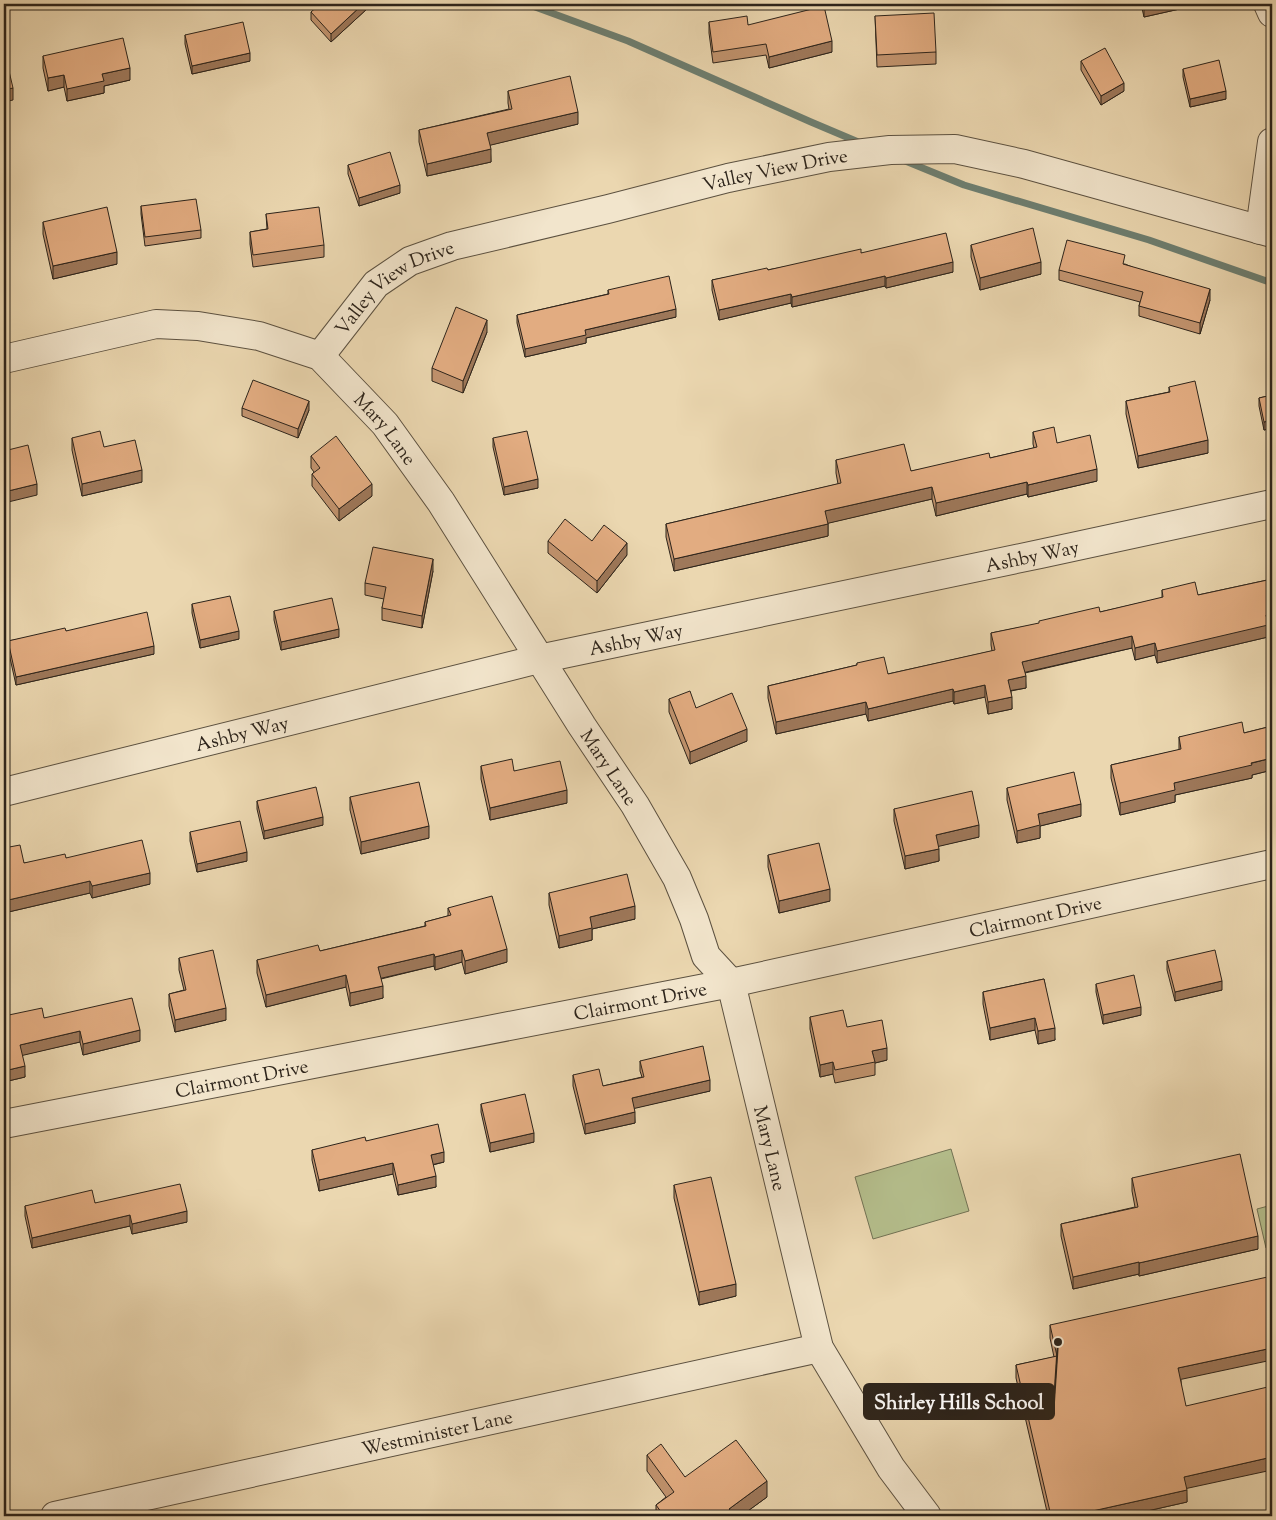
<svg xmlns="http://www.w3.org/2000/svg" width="1276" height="1520" viewBox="0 0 1276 1520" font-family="'Sorts Mill Goudy',serif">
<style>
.green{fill:#b5bf8d;stroke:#717254}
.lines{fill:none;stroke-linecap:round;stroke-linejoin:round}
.stream{stroke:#6d7e70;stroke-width:7}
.minor-casing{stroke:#5c5140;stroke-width:30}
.minor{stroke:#f2e5cc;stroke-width:28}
.wall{fill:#c2946f;stroke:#2d241b}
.shaded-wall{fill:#9e785a;stroke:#2d241b}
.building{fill:#e2ac81;stroke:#2d241b}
.labels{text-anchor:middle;stroke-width:4;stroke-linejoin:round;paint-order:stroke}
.street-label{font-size:19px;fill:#2d241b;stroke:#f2e5cc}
.leader{fill:none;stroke:#2d241b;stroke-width:2}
.callout-dot{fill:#2d241b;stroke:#f2e5cc;stroke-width:2}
.callout{fill:#2d241b;stroke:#2d241b;stroke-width:2}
.callout-label{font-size:20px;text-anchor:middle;font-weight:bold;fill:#fff}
</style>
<rect width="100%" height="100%" fill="#ebd7b0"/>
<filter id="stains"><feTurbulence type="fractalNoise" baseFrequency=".004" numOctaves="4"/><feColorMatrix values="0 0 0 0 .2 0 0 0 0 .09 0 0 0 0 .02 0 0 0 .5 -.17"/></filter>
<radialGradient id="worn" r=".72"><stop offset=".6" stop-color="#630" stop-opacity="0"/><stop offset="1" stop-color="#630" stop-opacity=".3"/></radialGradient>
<g class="green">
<path d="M951 1149 969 1211 873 1239 855 1177Z"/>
<path d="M1272 1205V1247L1266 1248 1257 1209Z"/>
</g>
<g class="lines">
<g class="stream">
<path d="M527 4 628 41 811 122 863 144"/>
<path d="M903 160 964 185 1149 240 1272 283"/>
</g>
<defs>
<g id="minor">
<path d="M1268 4 1272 13"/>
<path d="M1260 230 1272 142"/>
<path id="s1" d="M320 356 376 284 410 261 452 246 608 209 728 178 829 157 890 150 955 149 1024 164 1272 233"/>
<path id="s2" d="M4 359 156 324 198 326 259 336 320 356 385 424 441 502 582 726 635 805 677 878 694 919 706 956 731 983 819 1348 891 1468 927 1516"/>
<path id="s3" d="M4 792 539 659 1040 554 1272 504"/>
<path id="s4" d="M4 1124 731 983 1272 864"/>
<path id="s5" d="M55 1516 819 1348"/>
</g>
</defs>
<use href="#minor" class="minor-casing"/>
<use href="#minor" class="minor"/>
</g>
<g class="wall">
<path d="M368 4V8L331 42 311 20V12Z"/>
<path d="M1141 4H1184V8L1144 17Z"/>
<path d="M875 16 936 52V64L877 67Z"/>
<path d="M709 22 748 25 832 52 769 68 766 55 713 63 709 33Z"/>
<path d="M185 35 250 61 192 74 185 44Z"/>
<path d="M43 56 130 80 104 86V93L67 101 64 87 48 91 43 68Z"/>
<path d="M1081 61 1124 91 1101 105 1081 70Z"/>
<path d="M1183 69 1226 99 1190 107 1183 77Z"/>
<path d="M508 91 578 124 490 145 491 162 427 176 419 142V130L509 109 508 103Z"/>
<path d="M348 165 400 193 359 206 348 174Z"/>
<path d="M141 206 201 230V238L145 246 141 214Z"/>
<path d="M266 214 324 245V257L253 267 250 244V232L267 229Z"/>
<path d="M43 222 117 264 53 279 43 234Z"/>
<path d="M971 245 1041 274 980 290 971 257Z"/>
<path d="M861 253 953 272 886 288 885 286 792 307 791 303 719 320 712 290V280Z"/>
<path d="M1125 264 1210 300 1200 334 1139 316V306L1140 302 1059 280V270Z"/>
<path d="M608 290 676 317 586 338V343L525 357 517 323V315L608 294Z"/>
<path d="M487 332 463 393 432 381V368Z"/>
<path d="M1169 387 1208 453 1138 468 1126 414V401L1169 392Z"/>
<path d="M1272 395V428L1264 430 1259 406V398Z"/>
<path d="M242 408 309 410 298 438 242 416Z"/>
<path d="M1033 432 1057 443 1097 481 1028 497 1027 494 936 516 932 499 828 523V536L674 571 666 537V524L838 484 836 473V460L911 471 990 458 1034 448 1033 444Z"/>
<path d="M72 438 104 447 142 482 82 496 72 450Z"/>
<path d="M493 438 538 488 504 495 493 447Z"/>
<path d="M311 456 372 496 339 521 312 486V474L314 472 311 468Z"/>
<path d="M548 541H592L627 555 597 593 548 553Z"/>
<path d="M433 571 422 628 382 620V608L384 599 365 595V583Z"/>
<path d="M1272 579V625L1268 626V637L1157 663 1155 655 1135 660 1132 648 1025 673 1026 688 1011 691 1012 709 988 714 985 697 954 704 953 701 868 721 866 714 776 734 768 698V686L857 665V663L888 674 992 651 991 645V633L1100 612 1162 598V590L1198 595Z"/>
<path d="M192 604 239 639 200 648 192 613Z"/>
<path d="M274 611 339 637 281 650 274 620Z"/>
<path d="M66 631 154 654 16 685 8 649V641Z"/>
<path d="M669 699 696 708 747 741 690 764 669 712Z"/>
<path d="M1272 726V770L1252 775V778L1175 795V802L1120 815 1111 778V765L1179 750V737L1244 733Z"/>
<path d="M481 766 514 771 567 803 490 820 481 779Z"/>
<path d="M1007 788 1081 816 1040 826V838L1017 843 1007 800Z"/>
<path d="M350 797 429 838 361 854 350 810Z"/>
<path d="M257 801 323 825 264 839 257 809Z"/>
<path d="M894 809 979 837 938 846 939 861 905 869 894 821Z"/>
<path d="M190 832 247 861 197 872 190 841Z"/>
<path d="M4 848 24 863 66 858 150 884 92 898 90 893 4 913Z"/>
<path d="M768 855 830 901 779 913 768 867Z"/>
<path d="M549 893 635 919 592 929V940L559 948 549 905Z"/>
<path d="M448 908 507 962 465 974 462 962 435 970 434 966 381 979 383 998 350 1006 346 987 266 1007 257 973V960L320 951 425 926V922L448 916Z"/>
<path d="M179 958 226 1020 175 1032 169 1006V994L184 990 179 970Z"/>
<path d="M1167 961 1222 990 1175 1001 1167 970Z"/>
<path d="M1044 979 1055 1040 1038 1044 1035 1030 990 1040 983 1004V992Z"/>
<path d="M1096 984 1141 1015 1103 1024 1096 992Z"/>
<path d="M810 1017 847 1027 887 1060 875 1063V1075L835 1083 833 1074 820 1077 810 1029Z"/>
<path d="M44 1018 140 1041 83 1055 80 1042 22 1055 25 1077 4 1082Z"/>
<path d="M640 1061 710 1091 634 1108 635 1123 585 1134 573 1086V1075L603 1086 642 1077 640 1071Z"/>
<path d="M481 1104 534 1142 490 1152 481 1112Z"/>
<path d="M366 1141 444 1162 433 1165 436 1187 398 1195 393 1174 319 1191 312 1160V1150Z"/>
<path d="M1132 1178 1258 1249 1139 1276V1274L1073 1289 1061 1236V1224L1135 1207 1132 1191Z"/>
<path d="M674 1185 736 1296 699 1305 674 1198Z"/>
<path d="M95 1203 187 1222 132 1234 130 1226 32 1248 25 1216V1206Z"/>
<path d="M1050 1325 1181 1380 1187 1502 1125 1516H1048L1016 1378V1365L1054 1357 1050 1338Z"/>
<path d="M647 1455 685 1477 767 1497 741 1516H656V1505L666 1497 647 1471Z"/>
</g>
<g class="shaded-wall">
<path d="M363 4H368V8L331 42V34Z"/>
<path d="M1165 4H1184V8L1144 17V8Z"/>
<path d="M832 41V52L769 68V57Z"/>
<path d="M250 53V61L192 74V66Z"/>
<path d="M130 68V80L104 86V93L67 101V89L102 74Z"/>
<path d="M64 75V87L48 91V78Z"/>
<path d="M1124 83V91L1101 105V96Z"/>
<path d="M13 88V100L4 102V90Z"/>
<path d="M1226 91V99L1190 107V99Z"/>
<path d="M578 112V124L487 146V133Z"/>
<path d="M491 149V162L427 176V164Z"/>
<path d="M400 185V193L359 206V198Z"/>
<path d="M117 252V264L53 279V266Z"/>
<path d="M953 262V272L886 288V278Z"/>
<path d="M1041 262V274L980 290V278Z"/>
<path d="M885 276V286L792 307V297Z"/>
<path d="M1210 289V300L1200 334V323Z"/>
<path d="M791 294V303L719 320V310Z"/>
<path d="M676 309V317L586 338V343L525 357V349L585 330Z"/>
<path d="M487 320V332L463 393V381Z"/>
<path d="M309 401V410L298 438V429Z"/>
<path d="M1272 420V428L1264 430V422Z"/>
<path d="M1208 440V453L1138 468V456Z"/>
<path d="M1097 469V481L1028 497V485Z"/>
<path d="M142 470V482L82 496V484Z"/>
<path d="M538 479V488L504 495V487Z"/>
<path d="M1027 482V494L936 516V503Z"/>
<path d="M37 484V495L4 503V492Z"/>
<path d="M372 484V496L339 521V509Z"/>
<path d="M932 487V499L825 524V511Z"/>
<path d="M828 524V536L674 571V559Z"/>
<path d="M627 543V555L597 593V581Z"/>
<path d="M433 559V571L422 628V616Z"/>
<path d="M1272 613V625L1268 626V637L1157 663V651Z"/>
<path d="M339 629V637L281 650V642Z"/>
<path d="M239 631V639L200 648V640Z"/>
<path d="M1132 636V648L1022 673V662Z"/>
<path d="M1155 643V655L1135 660V648Z"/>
<path d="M154 646V654L16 685V677Z"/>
<path d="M1026 676V688L1008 691V680Z"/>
<path d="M985 685V697L954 704V692Z"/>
<path d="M953 689V701L868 721V709Z"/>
<path d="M1012 697V709L988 714V702Z"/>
<path d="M866 702V714L776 734V722Z"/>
<path d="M747 729V741L690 764V752Z"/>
<path d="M1272 758V770L1252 775V778L1175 795V802L1120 815V803L1174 783Z"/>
<path d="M567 790V803L490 820V808Z"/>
<path d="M1081 804V816L1040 826V838L1017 843V831L1038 814Z"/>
<path d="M323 817V825L264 839V831Z"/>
<path d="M979 825V837L936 847V835Z"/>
<path d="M429 826V838L361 854V842Z"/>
<path d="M939 849V861L905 869V856Z"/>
<path d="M247 852V861L197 872V864Z"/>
<path d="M150 873V884L92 898V886Z"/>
<path d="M90 881V893L4 913V901Z"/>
<path d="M830 889V901L779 913V901Z"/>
<path d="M635 906V919L592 929V940L559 948V936L590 917Z"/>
<path d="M507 949V962L465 974V961Z"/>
<path d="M462 950V962L435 970V957Z"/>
<path d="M434 954V966L378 979V967Z"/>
<path d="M346 975V987L266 1007V995Z"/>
<path d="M1222 981V990L1175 1001V992Z"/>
<path d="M383 986V998L350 1006V993Z"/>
<path d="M1141 1007V1015L1103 1024V1015Z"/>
<path d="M226 1008V1020L175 1032V1020Z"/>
<path d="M1035 1018V1030L990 1040V1028Z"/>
<path d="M1055 1028V1040L1038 1044V1031Z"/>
<path d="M140 1030V1041L83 1055V1044Z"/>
<path d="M80 1031V1042L20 1056V1045Z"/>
<path d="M887 1048V1060L875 1063 872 1051Z"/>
<path d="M833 1062V1074L820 1077V1065Z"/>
<path d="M25 1066V1077L4 1082V1071Z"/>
<path d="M710 1080V1091L632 1109V1098Z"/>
<path d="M635 1112V1123L585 1134V1124Z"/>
<path d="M534 1133V1142L490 1152V1143Z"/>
<path d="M444 1152V1162L431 1165V1155Z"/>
<path d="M393 1163V1174L319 1191V1180Z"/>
<path d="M436 1176V1187L398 1195V1185Z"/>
<path d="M187 1211V1222L132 1234V1224Z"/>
<path d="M130 1215V1226L32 1248V1238Z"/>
<path d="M1258 1236V1249L1139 1276V1263Z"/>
<path d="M1139 1262V1274L1073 1289V1277Z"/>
<path d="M736 1284V1296L699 1305V1292Z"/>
<path d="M1272 1348V1360L1178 1380V1368Z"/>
<path d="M1272 1457V1470L1184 1489V1477Z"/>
<path d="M767 1481V1497L741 1516H729V1509Z"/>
<path d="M1187 1490V1502L1125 1516H1070Z"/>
</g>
<g class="building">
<path d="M320 4H363L331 34 311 12Z"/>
<path d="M1143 4H1165L1144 8Z"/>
<path d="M824 6 832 41 769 57 766 44 713 52 709 22 747 16 748 25Z"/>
<path d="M934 13 936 52 877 55 875 16Z"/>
<path d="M243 22 250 53 192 66 185 35Z"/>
<path d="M123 38 130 68 102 74 104 81 67 89 64 75 48 78 43 56Z"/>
<path d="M1105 48 1124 83 1101 96 1081 61Z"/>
<path d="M5 54 13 88 4 90V55Z"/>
<path d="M1219 60 1226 91 1190 99 1183 69Z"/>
<path d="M570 76 578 112 487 133 491 149 427 164 419 130 512 109 508 91Z"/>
<path d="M390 152 400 185 359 198 348 165Z"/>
<path d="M196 199 201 230 145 237 141 206Z"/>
<path d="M107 207 117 252 53 266 43 222Z"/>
<path d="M319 207 324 245 253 255 250 232 268 229 266 214Z"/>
<path d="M1033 228 1041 262 980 278 971 245Z"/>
<path d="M946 233 953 262 886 278 885 276 792 297 791 294 719 310 712 280 767 268 768 270 861 249V253Z"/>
<path d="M1067 240 1125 255 1123 264 1210 289 1200 323 1139 306 1143 292 1059 270Z"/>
<path d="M669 276 676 309 585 330 586 335 525 349 517 315 609 294 608 290Z"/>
<path d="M456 307 487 320 463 381 432 368Z"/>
<path d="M253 380 309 401 298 429 242 408Z"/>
<path d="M1195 381 1208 440 1138 456 1126 401 1170 392 1169 387Z"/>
<path d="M1272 395V420L1264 422 1259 398Z"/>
<path d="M1054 427 1057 443 1090 435 1097 469 1028 485 1027 482 936 503 932 487 825 511 828 524 674 559 666 524 841 483 836 460 904 444 911 471 989 453 990 458 1037 447 1033 432Z"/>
<path d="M100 431 104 447 135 440 142 470 82 484 72 438Z"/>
<path d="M527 431 538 479 504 487 493 438Z"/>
<path d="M336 436 372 484 339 509 312 474 320 468 311 456Z"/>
<path d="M28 445 37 484 4 492V451Z"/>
<path d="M565 519 592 541 604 525 627 543 597 581 548 541Z"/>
<path d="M373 547 433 559 422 616 382 608 386 587 365 583Z"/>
<path d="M1272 579V613L1266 615 1268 625 1157 651 1155 643 1135 648 1132 636 1022 662 1026 676 1008 680 1012 697 988 702 985 685 954 692 953 689 868 709 866 702 776 722 768 686 857 665V663L884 657 888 674 995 650 991 633 1039 623V621L1099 607 1100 612 1163 597 1162 590 1195 582 1198 595Z"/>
<path d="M230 596 239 631 200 640 192 604Z"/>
<path d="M332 598 339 629 281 642 274 611Z"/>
<path d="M147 612 154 646 16 677 8 641 65 628 66 631Z"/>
<path d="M690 691 696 708 732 693 747 729 690 752 669 699Z"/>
<path d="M1242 722 1244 733 1272 726V758L1251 763 1252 765 1174 783 1175 790 1120 803 1111 765 1181 749 1179 737Z"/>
<path d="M512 759 514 771 560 761 567 790 490 808 481 766Z"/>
<path d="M1074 772 1081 804 1038 814 1040 825 1017 831 1007 788Z"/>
<path d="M419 782 429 826 361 842 350 797Z"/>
<path d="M316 787 323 817 264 831 257 801Z"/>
<path d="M972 791 979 825 936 835 939 849 905 856 894 809Z"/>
<path d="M240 821 247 852 197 864 190 832Z"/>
<path d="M142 840 150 873 92 886 90 881 4 901V848L20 845 24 863 65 854 66 858Z"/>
<path d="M819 843 830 889 779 901 768 855Z"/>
<path d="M627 874 635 906 590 917 592 928 559 936 549 893Z"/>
<path d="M492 896 507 949 465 961 462 950 435 957 434 954 378 967 383 986 350 993 346 975 266 995 257 960 318 945 320 951 426 926 425 922 451 915 448 908Z"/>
<path d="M213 950 226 1008 175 1020 169 994 186 990 179 958Z"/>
<path d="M1215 950 1222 981 1175 992 1167 961Z"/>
<path d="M1134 975 1141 1007 1103 1015 1096 984Z"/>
<path d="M1044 979 1055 1028 1038 1031 1035 1018 990 1028 983 992Z"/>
<path d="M132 998 140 1030 83 1044 80 1031 20 1045 25 1066 4 1071V1016L42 1008 44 1018Z"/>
<path d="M843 1010 847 1027 882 1020 887 1048 872 1051 875 1062 835 1070 833 1062 820 1065 810 1017Z"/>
<path d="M703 1046 710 1080 632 1098 635 1112 585 1124 573 1075 599 1069 603 1086 644 1077 640 1061Z"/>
<path d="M525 1094 534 1133 490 1143 481 1104Z"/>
<path d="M438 1124 444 1152 431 1155 436 1176 398 1185 393 1163 319 1180 312 1150 365 1137 366 1141Z"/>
<path d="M1240 1154 1258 1236 1139 1263V1262L1073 1277 1061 1224 1138 1207 1132 1178Z"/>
<path d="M711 1177 736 1284 699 1292 674 1185Z"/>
<path d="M180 1184 187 1211 132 1224 130 1215 32 1238 25 1206 92 1190 95 1203Z"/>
<path d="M1272 1276V1348L1178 1368 1186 1406 1272 1386V1457L1184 1477 1187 1490 1070 1516H1051L1016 1365 1057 1356 1050 1325Z"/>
<path d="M736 1440 767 1481 729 1509 735 1516H664L656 1505 674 1492 647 1455 661 1444 685 1477Z"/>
</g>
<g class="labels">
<g class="street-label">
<text dy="7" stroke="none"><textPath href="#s1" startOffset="509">Valley View Drive</textPath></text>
<text dy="7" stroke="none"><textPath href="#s1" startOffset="104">Valley View Drive</textPath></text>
<text dy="7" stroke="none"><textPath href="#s2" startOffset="422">Mary Lane</textPath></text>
<text dy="7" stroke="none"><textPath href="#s3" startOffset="1055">Ashby Way</textPath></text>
<text dy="7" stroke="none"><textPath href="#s3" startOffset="650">Ashby Way</textPath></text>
<text dy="7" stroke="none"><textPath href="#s3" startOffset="245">Ashby Way</textPath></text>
<text dy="7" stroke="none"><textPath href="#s2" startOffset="828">Mary Lane</textPath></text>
<text dy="7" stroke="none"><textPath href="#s4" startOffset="1052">Clairmont Drive</textPath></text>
<text dy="7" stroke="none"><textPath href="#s4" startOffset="648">Clairmont Drive</textPath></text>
<text dy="7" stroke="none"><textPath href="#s4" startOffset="242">Clairmont Drive</textPath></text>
<text dy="7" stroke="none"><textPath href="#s2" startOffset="1248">Mary Lane</textPath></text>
<text dy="7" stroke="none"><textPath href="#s5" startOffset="391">Westminister Lane</textPath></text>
</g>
</g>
<path class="leader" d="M1058 1342L1054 1402"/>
<circle class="callout-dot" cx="1058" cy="1342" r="5"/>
<rect class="callout" x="864" y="1384" width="190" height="35" rx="5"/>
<g class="callout-label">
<text x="959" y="1409">Shirley Hills School</text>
</g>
<rect width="1276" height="1520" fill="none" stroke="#ebd7b0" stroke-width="20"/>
<rect x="5" y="5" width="1266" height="1510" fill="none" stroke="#2d241b" stroke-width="2.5"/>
<rect x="10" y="10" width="1256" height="1500" fill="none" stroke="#2d241b"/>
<rect width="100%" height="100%" filter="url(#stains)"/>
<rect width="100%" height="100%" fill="url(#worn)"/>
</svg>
